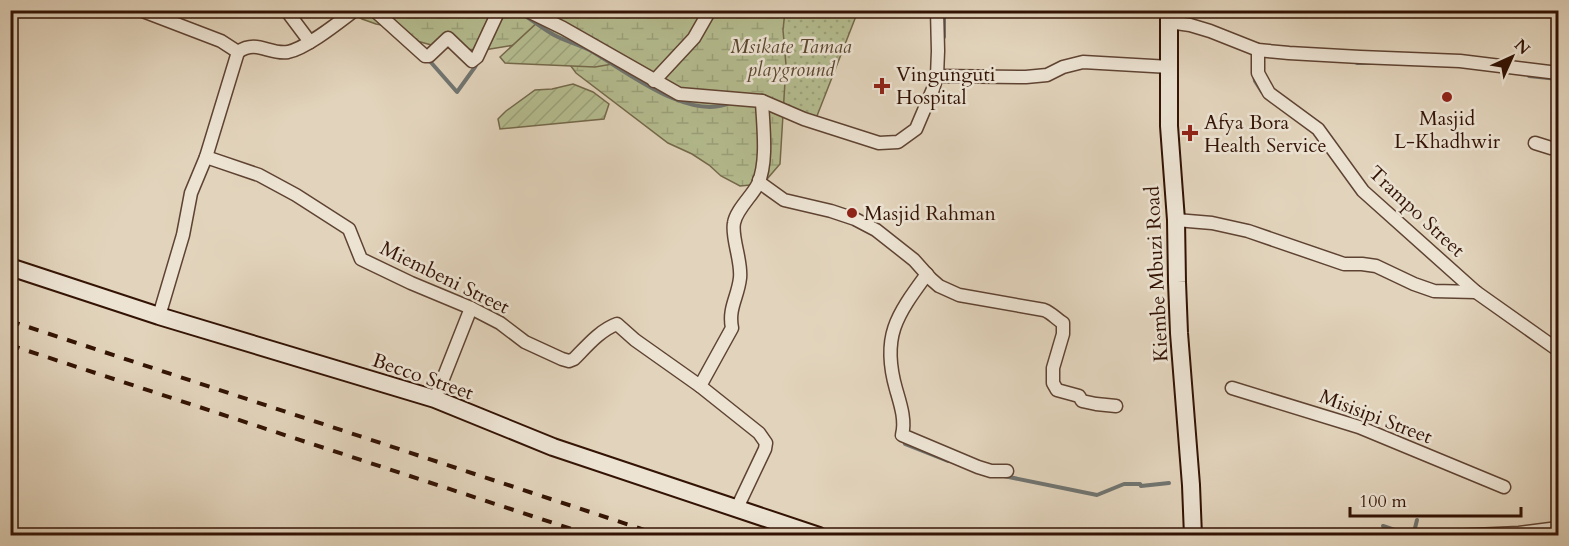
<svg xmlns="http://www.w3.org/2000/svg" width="1569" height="546" viewBox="0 0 1569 546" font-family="Cardo,serif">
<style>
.grass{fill:url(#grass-dots);stroke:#74684a;stroke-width:1.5}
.wetland{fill:url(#wetland-marsh);stroke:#74684a;stroke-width:1.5}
.garden{fill:url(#garden-furrows);stroke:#74684a;stroke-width:1.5}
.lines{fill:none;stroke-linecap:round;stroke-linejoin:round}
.stream{stroke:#707571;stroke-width:4}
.street-casing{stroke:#5f4332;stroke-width:15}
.secondary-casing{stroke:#331304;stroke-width:20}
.street{stroke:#ece3d3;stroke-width:12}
.secondary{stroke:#ece3d3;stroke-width:16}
.rail{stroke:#331304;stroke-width:4;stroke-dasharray:10 10;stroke-linecap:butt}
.poi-dot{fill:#8f2418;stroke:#ece3d3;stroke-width:2}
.labels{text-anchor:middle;stroke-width:5;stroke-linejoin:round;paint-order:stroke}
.park-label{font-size:20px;font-style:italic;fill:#5a462e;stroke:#ece3d3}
.poi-label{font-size:20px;fill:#331304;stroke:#ece3d3;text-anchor:start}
.street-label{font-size:20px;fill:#331304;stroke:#ece3d3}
</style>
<defs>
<pattern id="grass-dots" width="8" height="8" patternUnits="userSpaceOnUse" patternTransform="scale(1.5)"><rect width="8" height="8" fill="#b4bc8f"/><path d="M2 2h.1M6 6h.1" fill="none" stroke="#9ba17a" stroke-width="1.8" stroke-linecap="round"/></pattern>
<pattern id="wetland-marsh" width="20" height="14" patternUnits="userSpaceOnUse" patternTransform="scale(1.5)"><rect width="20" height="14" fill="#b4bc8f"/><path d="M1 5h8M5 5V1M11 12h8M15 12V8" fill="none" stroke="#9ba17a"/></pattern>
<pattern id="garden-furrows" width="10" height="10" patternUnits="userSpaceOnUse" patternTransform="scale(1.5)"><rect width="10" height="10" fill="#b4bc8f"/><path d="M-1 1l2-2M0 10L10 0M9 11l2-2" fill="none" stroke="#9ba17a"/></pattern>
</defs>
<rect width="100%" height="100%" fill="#e2d4bc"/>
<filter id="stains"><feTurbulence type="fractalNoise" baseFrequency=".00333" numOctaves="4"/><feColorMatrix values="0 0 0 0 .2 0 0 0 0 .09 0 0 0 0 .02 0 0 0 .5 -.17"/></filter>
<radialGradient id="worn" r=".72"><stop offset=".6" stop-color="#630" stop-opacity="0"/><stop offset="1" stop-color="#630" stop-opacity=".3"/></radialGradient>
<path class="grass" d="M714 11H858L815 121 764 96Z"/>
<path class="wetland" d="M351 11H785L783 30 786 65 780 164 767 179 759 182 761 184 740 186 721 176 709 165 692 154 668 143 576 73 562 54 515 45 484 50 455 49 435 46 417 41 393 27 376 24 362 19 357 16Z"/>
<g class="garden">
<path d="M539 21 619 63 595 67 505 63 500 57Z"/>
<path d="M573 84 593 92 609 104 604 119 500 129 498 119 506 111 535 90 552 89Z"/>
</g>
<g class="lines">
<g class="stream">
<path d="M515 10C529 17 541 28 554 35 567 42 581 45 593 52 627 72 691 123 732 102"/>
<path d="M944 10V37"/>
<path d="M428 59 457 92 475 67 478 61"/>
<path d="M1357 63H1374"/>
<path d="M1254 75 1255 81 1262 92"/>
<path d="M1529 76 1558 79"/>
<path d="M904 438 905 444 948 461"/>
<path d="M1004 476 1097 495 1124 484H1140L1141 486 1169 483"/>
<path d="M1383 526 1412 536"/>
<path d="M1413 536 1417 520"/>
</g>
<defs>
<g id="street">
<path d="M140 10 221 41 238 52"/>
<path d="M286 10 310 42"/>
<path d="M374 10 425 56H429L448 38 472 61 477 57 499 10"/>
<path d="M526 10 563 28 679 94 762 101 804 119 879 143 898 142 916 129 933 89 937 76 938 51 937 10"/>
<path d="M1169 22 1190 25 1210 31 1258 50 1289 53 1360 57 1460 61 1558 73"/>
<path d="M1258 50V73L1269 93 1318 129 1363 191 1476 292 1558 350"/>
<path d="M238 52C257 39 269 55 288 52 307 48 339 22 355 10"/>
<path d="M937 76 1026 77 1047 75 1063 67 1083 62 1170 67"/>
<path d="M654 81 694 38 710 10"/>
<path d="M1535 143 1551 148H1558"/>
<path d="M206 157 259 175 296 195 349 229 361 259 411 283 471 308 500 323 525 342 562 359 569 361 574 359C586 347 600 330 617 324L635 340 700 386"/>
<path d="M759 180V182L784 200 831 211 855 219 876 230 914 260 931 279 939 286 959 295 1044 310C1052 313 1056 319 1063 323V334L1053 368V383L1057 390 1079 396 1082 401 1096 404 1116 406"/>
<path d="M1176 220 1212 223 1248 231 1344 264H1362L1376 266 1414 284 1434 291 1476 292"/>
<path d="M927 274C897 315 881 336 896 389 900 403 906 420 902 435L978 467 991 471H1007"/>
<path d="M159 316 183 235 191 193 206 157 238 52"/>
<path d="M1232 388 1359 427 1504 487"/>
<path d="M435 399 471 308"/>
<path d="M737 508 765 449 766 443 759 433 700 386 732 328C728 308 738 297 740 278 742 261 731 237 734 223 736 210 752 196 758 184 768 161 763 126 762 101"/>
<path d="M1451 536 1519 533 1558 528"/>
</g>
<g id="secondary">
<path d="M1169 10V126L1176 220 1177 282 1179 333 1191 485 1193 536"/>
<path d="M10 267 159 316 435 399 553 447 819 536"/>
</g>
</defs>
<use href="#street" class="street-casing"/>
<use href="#secondary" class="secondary-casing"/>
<use href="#street" class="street"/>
<use href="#secondary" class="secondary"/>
<g class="rail">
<path d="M10 321 663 536"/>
<path d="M10 345 593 536"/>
</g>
</g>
<g class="poi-dot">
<path d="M879 77h6v6h6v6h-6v6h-6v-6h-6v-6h6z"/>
<circle cx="1447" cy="97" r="6"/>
<path d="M1187 124h6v6h6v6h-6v6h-6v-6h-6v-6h6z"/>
<circle cx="852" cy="213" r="6"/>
</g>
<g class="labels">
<g class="park-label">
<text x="791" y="53">Msikate Tamaa<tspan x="791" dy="23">playground</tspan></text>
</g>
<g class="poi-label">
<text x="896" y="81">Vingunguti<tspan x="896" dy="23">Hospital</tspan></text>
<text x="1447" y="125" text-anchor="middle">Masjid<tspan x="1447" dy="23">L-Khadhwir</tspan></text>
<text x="1204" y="129">Afya Bora<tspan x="1204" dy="23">Health Service</tspan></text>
<text x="864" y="220">Masjid Rahman</text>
</g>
<g class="street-label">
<text transform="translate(1417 211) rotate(43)" y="7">Trampo Street</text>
<text transform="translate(1156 274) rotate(-93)" y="7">Kiembe Mbuzi Road</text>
<text transform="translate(445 277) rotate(26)" y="7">Miembeni Street</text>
<text transform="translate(423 376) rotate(19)" y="7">Becco Street</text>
<text transform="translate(1376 416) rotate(21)" y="7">Misisipi Street</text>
</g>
</g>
<rect width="1569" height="546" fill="none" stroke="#e2d4bc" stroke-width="36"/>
<rect x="12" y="12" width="1545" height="522" fill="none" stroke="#331304" stroke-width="3"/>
<rect x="18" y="18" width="1533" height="510" fill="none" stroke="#331304" stroke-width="1.5"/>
<g transform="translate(1512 57) rotate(45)" stroke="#ece3d3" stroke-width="4.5" paint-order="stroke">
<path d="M0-4.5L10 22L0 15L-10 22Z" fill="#331304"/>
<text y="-9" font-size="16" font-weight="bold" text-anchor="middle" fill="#331304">N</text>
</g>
<path d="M1350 507v9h171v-9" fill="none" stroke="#331304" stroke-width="3"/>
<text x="1359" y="507" font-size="18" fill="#331304" stroke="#ece3d3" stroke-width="4.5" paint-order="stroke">100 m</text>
<rect width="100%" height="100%" filter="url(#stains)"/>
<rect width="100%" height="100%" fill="url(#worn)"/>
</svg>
